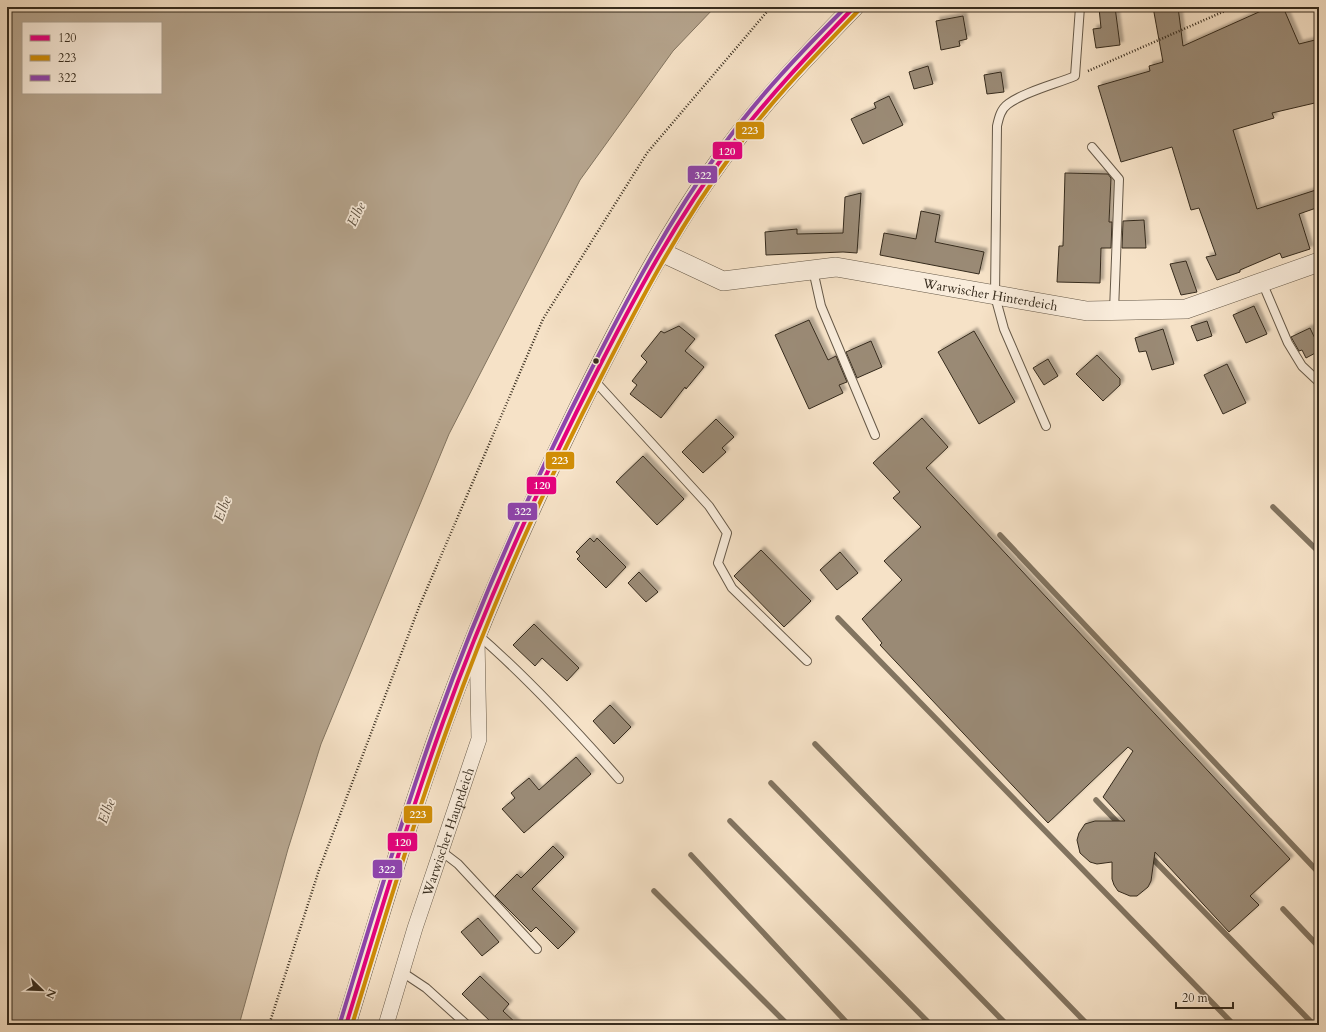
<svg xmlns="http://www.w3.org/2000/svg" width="1326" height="1032" viewBox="0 0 1326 1032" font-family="Cardo,serif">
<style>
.water{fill:#b5a48d;stroke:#827460;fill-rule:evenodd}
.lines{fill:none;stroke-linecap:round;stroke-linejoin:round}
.stream{stroke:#827460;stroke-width:5.5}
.building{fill:#9a8a75;stroke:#362b1d;filter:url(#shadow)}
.service-casing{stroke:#665948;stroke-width:10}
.minor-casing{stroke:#665948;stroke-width:16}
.tertiary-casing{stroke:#665948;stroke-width:20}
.path{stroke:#362b1d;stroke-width:2.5;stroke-dasharray:1 2;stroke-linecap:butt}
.service{stroke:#f9ecdb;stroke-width:8}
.minor{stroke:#f9ecdb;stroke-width:15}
.tertiary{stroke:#f9ecdb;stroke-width:19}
.bus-1-casing{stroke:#f9ecdb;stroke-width:7}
.bus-2-casing{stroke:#f9ecdb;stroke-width:7}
.bus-3-casing{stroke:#f9ecdb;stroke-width:7}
.bus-1{stroke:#e5007d;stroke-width:4}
.bus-2{stroke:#d08d06;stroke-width:4}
.bus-3{stroke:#8e44ad;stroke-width:4}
.bus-dot{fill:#362b1d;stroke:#f9ecdb;stroke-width:1.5}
.labels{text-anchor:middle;stroke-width:3.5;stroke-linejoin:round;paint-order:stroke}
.street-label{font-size:13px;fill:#362b1d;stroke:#f9ecdb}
.water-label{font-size:14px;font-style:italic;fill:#5c4f3f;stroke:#f9ecdb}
.line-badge{stroke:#f9ecdb;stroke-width:1.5}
.badge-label{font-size:11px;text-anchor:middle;font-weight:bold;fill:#fff}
</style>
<defs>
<filter id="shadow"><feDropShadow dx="3.5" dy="-3.5" stdDeviation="1" flood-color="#0004"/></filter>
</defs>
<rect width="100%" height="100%" fill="#f6e2c7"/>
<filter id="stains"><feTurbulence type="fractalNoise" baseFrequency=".005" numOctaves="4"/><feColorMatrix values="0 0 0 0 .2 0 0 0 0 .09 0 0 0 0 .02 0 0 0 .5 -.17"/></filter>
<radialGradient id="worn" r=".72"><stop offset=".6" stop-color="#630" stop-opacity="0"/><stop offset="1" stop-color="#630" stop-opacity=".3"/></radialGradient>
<path class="water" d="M7 7H715L673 51 580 180 449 434 321 744 288 849 239 1025H7ZM23 23H161V93H23Z"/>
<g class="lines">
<g class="stream">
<path d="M1273 507 1319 552"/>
<path d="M1000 535 1319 873"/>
<path d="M838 618 1234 1025"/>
<path d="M815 744 1088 1025"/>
<path d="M771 783 1007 1025"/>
<path d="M1096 800 1121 826"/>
<path d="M730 821 931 1025"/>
<path d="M691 855 849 1025"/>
<path d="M1149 855 1314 1025"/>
<path d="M654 891 788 1025"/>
<path d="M1283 909 1319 947"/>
</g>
</g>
<g class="building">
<path d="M1115 7 1120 45 1096 48 1093 29 1101 28 1099 8Z"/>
<path d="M1153 7H1178L1183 46 1270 7H1283L1299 44 1319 39V102L1272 113 1274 118 1233 130 1257 209 1319 189V207L1299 214 1310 249 1282 258 1280 253 1240 270V272L1217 280 1206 257 1216 255 1199 208 1191 210 1172 147 1121 162 1098 86 1150 71 1149 66 1163 62Z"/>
<path d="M963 16 967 39 959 41 960 46 941 50 936 21Z"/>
<path d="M928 66 933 84 914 89 909 72Z"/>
<path d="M1001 72 1004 92 987 94 984 75Z"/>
<path d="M889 96 903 125 863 144 851 119 876 108 874 103Z"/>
<path d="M1065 173 1108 174 1111 178 1109 222H1112L1111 248H1101L1100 283 1057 282 1059 246H1063Z"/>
<path d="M861 193 857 253 843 252 766 255 765 232 797 229V234L843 233 845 197Z"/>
<path d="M921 211 940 215 935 242 984 252 979 274 880 255 884 233 916 239Z"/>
<path d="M1144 220 1146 248H1122L1123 221Z"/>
<path d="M1186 261 1197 292 1181 295 1170 264Z"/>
<path d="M1254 306 1267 334 1246 343 1233 315Z"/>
<path d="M809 320 828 360 836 356 847 382 839 385 843 393 809 409 775 335Z"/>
<path d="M1207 321 1212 336 1197 341 1191 326Z"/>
<path d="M679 326 695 339 685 351 704 367 686 389 685 387 661 418 630 394 637 385 632 381 647 362 641 356 661 331 664 333Z"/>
<path d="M1310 328 1319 347V351L1306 358 1302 350 1299 351 1291 337Z"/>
<path d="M1163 329 1174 364 1152 370 1146 351 1139 352 1135 338Z"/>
<path d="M974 331 1015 402 979 424 938 352Z"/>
<path d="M871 341 882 367 857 378 846 352Z"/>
<path d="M1097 355 1120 379V385L1103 401 1076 374Z"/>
<path d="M1048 359 1058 376 1044 385 1033 368Z"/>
<path d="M1227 364 1246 403 1223 414 1204 375Z"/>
<path d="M922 418 948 447 926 468 1290 859 1250 896 1259 905 1229 932 1155 852 1151 881 1148 887 1137 896H1130L1118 891 1114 885 1112 879V862L1097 864 1090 862 1080 853 1077 840 1079 833 1085 824 1095 821H1125L1103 797 1133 751 1128 747 1048 823 880 645 882 643 862 619 902 580 884 561 921 527 893 498 900 492 873 463Z"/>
<path d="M716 419 734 437 722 448 726 452 703 473 682 452Z"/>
<path d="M643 456 684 499 657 525 616 482Z"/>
<path d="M590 538 594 542 597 538 626 567 606 588 577 559 580 556 576 552Z"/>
<path d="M761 550 811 601 784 627 734 576Z"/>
<path d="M840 552 858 573 837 590 820 570Z"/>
<path d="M639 572 658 592 646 602 628 583Z"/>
<path d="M534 624 579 668 567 681 542 658 535 666 513 645Z"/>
<path d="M610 705 631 727 614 744 593 721Z"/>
<path d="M576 757 591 774 524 833 502 809 515 798 511 793 529 778 539 790Z"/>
<path d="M553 846 564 857 532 889 575 932 558 949 536 927 531 932 495 896 517 874 521 878Z"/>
<path d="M478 918 499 942 482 956 461 932Z"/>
<path d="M480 976 509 1004 503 1011 518 1025H494L462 994Z"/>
</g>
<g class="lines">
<defs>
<g id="service">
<path d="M1092 147 1119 179 1114 311"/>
<path d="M813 270 821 306 875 435"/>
<path d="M1262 282 1288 343 1302 366 1319 382"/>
<path d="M593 379 709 506 727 533 718 563 732 588 807 661"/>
<path d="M1046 426 1004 329 995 296 997 126C999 117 1001 109 1008 104 1024 92 1056 84 1075 76L1080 7"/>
<path d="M477 634C528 678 575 729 619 779"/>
<path d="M441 851 458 864 537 949"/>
<path d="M402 972 426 988 467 1025"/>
</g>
<g id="minor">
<path id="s1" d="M386 1025 415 928 479 739 477 639"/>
</g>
<g id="tertiary">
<path id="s2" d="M661 252 723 281 836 267 1087 311 1186 309 1319 262"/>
<path d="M346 1025C377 924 407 822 443 722 483 612 531 505 583 399 622 322 661 244 711 173 752 113 803 59 854 7"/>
</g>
</defs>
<use href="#service" class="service-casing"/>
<use href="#minor" class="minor-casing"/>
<use href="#tertiary" class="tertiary-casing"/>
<g class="path">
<path d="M1088 71 1234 7"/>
<path d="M269 1025 319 870 419 607 543 319 647 153 771 7"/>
</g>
<use href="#service" class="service"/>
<use href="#minor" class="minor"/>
<use href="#tertiary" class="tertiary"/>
<defs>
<path id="bus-1" d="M346 1025C377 924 407 822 443 722 485 605 537 490 593 379 633 300 675 221 728 150 766 99 810 53 854 7"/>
<path id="bus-2" d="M352 1025C383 924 413 823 449 724 491 607 542 492 599 381 639 303 680 224 733 153 770 102 814 57 858 11"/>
<path id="bus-3" d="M340 1023C371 922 401 821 437 721 479 604 530 490 587 378 627 299 668 222 720 150 757 98 801 52 846 7"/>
</defs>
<use href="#bus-1" class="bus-1-casing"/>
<use href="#bus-2" class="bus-2-casing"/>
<use href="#bus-3" class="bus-3-casing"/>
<use href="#bus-1" class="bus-1"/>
<use href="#bus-2" class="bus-2"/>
<use href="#bus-3" class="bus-3"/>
</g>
<circle class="bus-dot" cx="596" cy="361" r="3.5"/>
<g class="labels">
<g class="street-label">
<text dy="5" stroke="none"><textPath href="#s2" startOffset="339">Warwischer Hinterdeich</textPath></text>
<text dy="5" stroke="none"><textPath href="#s1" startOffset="203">Warwischer Hauptdeich</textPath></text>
</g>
<g class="water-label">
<text transform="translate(356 214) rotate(-64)" y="5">Elbe</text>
<text transform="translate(222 509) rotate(-69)" y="5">Elbe</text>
<text transform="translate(106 811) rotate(-69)" y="5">Elbe</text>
</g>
</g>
<g class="line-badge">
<rect x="735" y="121" width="30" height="19" rx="4" fill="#d08d06"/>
<rect x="712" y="141" width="31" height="19" rx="4" fill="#e5007d"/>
<rect x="687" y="165" width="31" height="19" rx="4" fill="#8e44ad"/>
<rect x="545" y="451" width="30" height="19" rx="4" fill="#d08d06"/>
<rect x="526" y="476" width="31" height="19" rx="4" fill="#e5007d"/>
<rect x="507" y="502" width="31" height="19" rx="4" fill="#8e44ad"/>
<rect x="403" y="805" width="30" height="19" rx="4" fill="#d08d06"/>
<rect x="387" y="832" width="31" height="20" rx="4" fill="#e5007d"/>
<rect x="372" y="859" width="31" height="20" rx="4" fill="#8e44ad"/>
</g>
<g class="badge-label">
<text x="750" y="134">223</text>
<text x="727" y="155">120</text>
<text x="703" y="179">322</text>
<text x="560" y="464">223</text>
<text x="542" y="489">120</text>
<text x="523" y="515">322</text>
<text x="418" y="818">223</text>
<text x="403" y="846">120</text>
<text x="387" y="873">322</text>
</g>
<rect width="1326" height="1032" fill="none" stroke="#f6e2c7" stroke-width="24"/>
<rect x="8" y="8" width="1310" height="1016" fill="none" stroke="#362b1d" stroke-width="2"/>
<rect x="12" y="12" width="1302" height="1008" fill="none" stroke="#362b1d"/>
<rect x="22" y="22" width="140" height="72" fill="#f9ecdb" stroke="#ab9f8f"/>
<rect x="30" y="35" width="20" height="6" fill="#e5007d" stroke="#ab9f8f"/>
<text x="58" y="42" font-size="12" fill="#362b1d">120</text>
<rect x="30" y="55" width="20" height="6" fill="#d08d06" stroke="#ab9f8f"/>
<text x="58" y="62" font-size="12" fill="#362b1d">223</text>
<rect x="30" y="75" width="20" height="6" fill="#8e44ad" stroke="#ab9f8f"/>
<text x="58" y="82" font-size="12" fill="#362b1d">322</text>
<g transform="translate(42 990) rotate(113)" stroke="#f9ecdb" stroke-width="3" paint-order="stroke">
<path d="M0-3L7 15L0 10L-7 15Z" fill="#362b1d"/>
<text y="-6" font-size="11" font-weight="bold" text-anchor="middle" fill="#362b1d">N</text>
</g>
<path d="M1176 1002v6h57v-6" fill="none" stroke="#362b1d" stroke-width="2"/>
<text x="1182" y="1002" font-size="12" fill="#362b1d" stroke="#f9ecdb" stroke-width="3" paint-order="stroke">20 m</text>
<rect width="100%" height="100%" filter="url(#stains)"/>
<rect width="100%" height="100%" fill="url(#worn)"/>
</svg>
